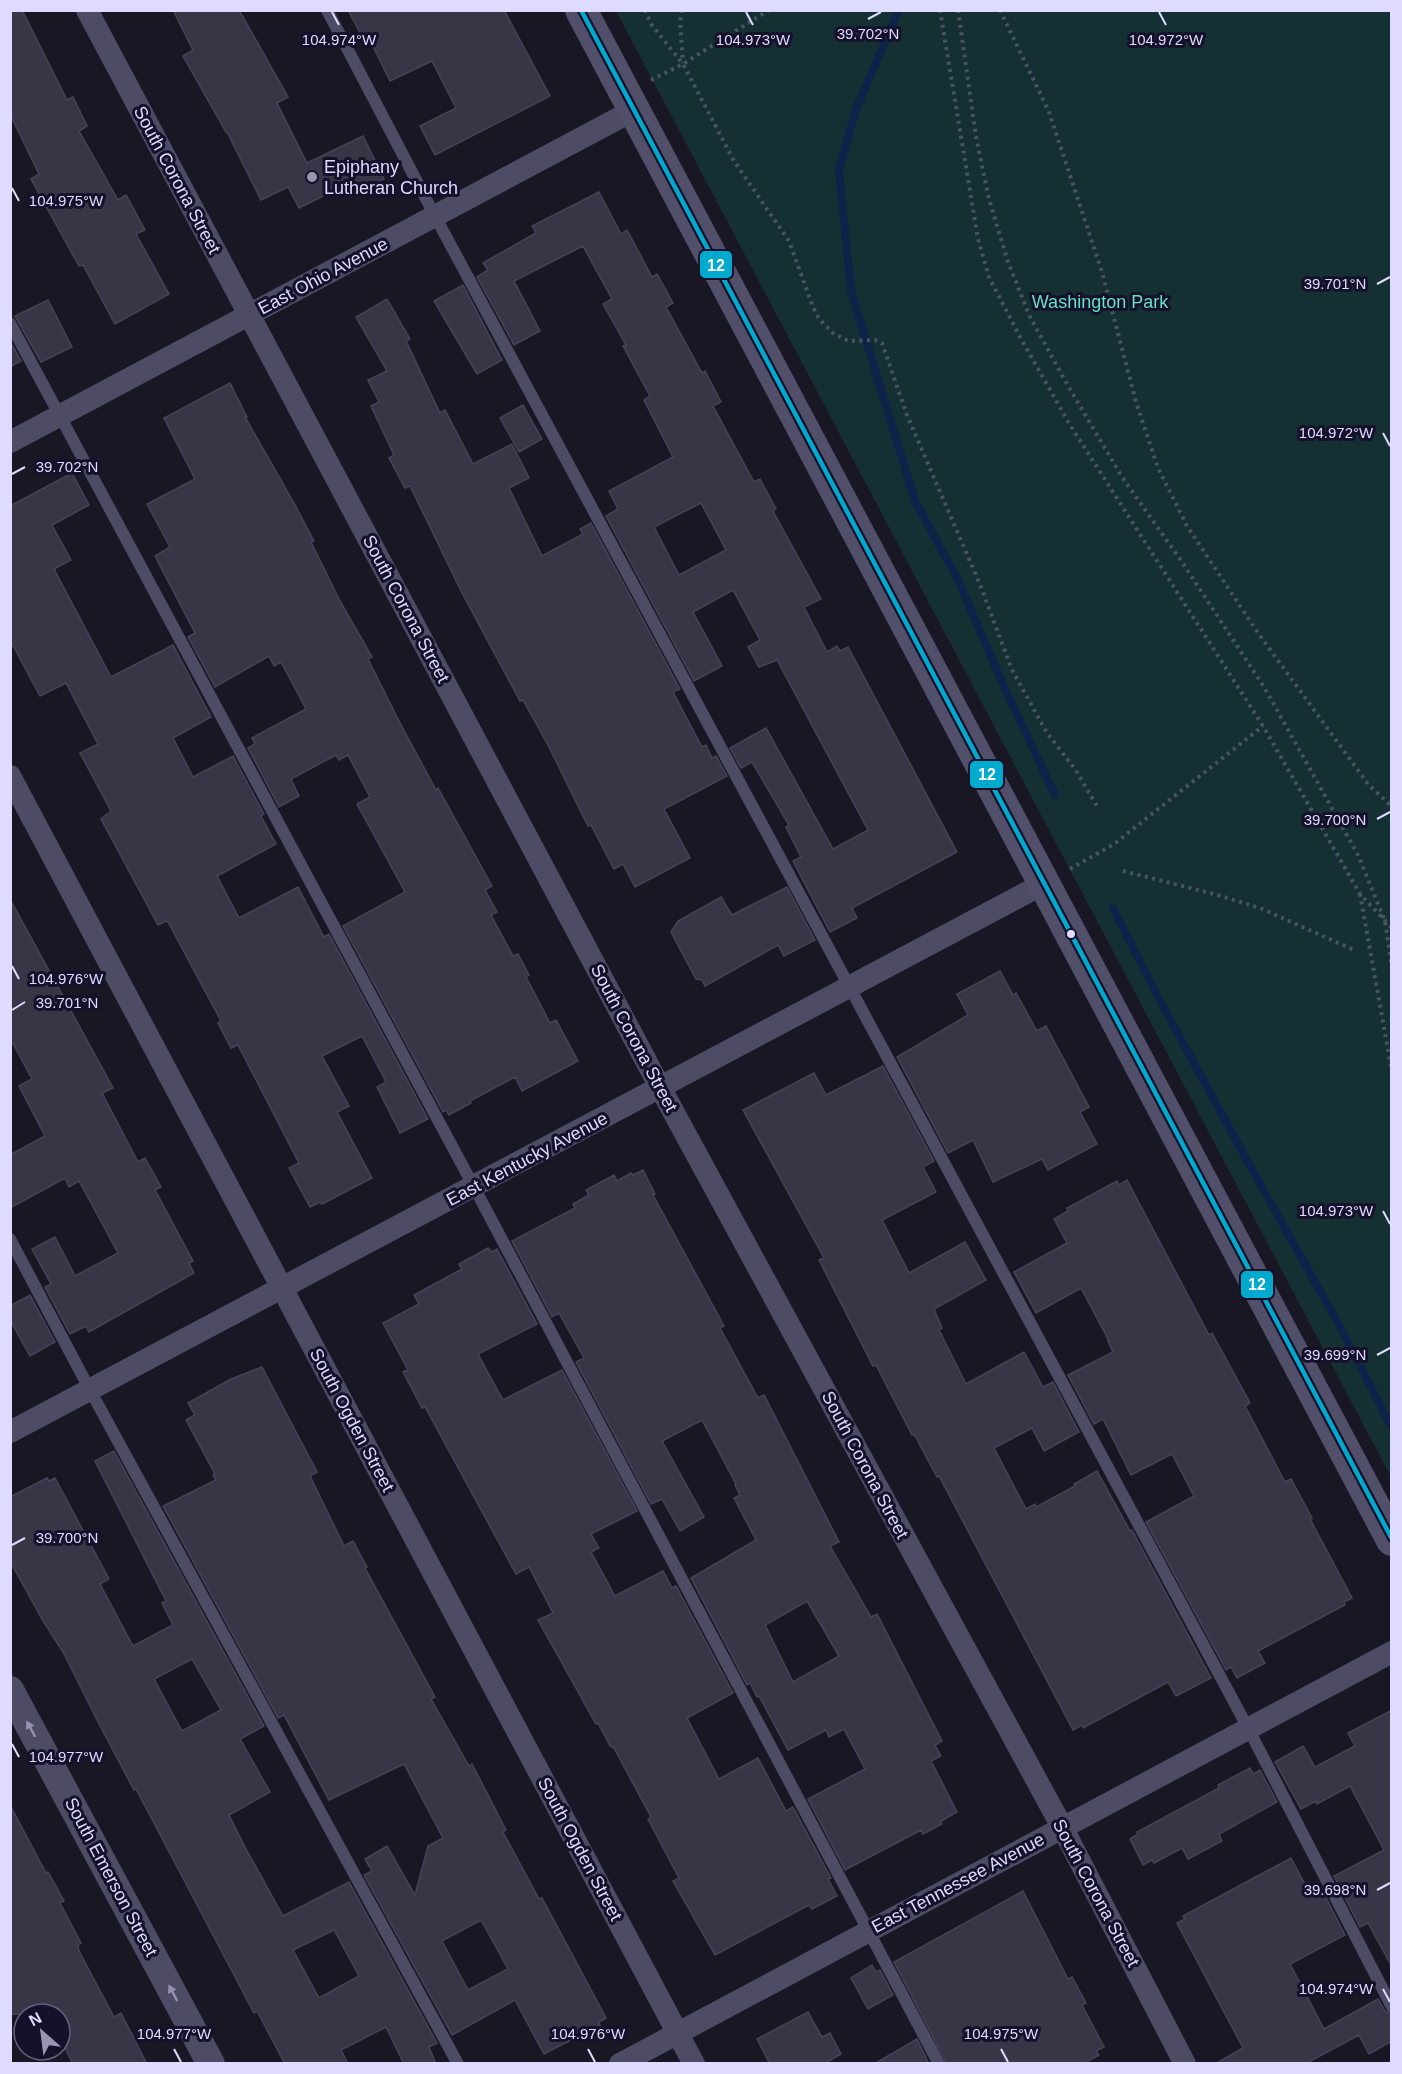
<svg xmlns="http://www.w3.org/2000/svg" width="1402" height="2074" viewBox="0 0 1402 2074" font-family="Arial,sans-serif">
<style>
.green{fill:#153032}
.lines{fill:none;stroke-linecap:round;stroke-linejoin:round}
.stream{stroke:#0e2349;stroke-width:8}
.building{fill:#383546;stroke:#474258;stroke-width:1.5;fill-rule:evenodd}
.path{stroke:#485463;stroke-width:4;stroke-dasharray:3 4.5;stroke-linecap:butt}
.service{stroke:#4e4c65;stroke-width:12}
.minor{stroke:#4e4c65;stroke-width:22}
.tertiary{stroke:#4e4c65;stroke-width:28}
.secondary{stroke:#514f6a;stroke-width:32}
.bus-1-casing{stroke:#16112a;stroke-width:9}
.bus-1{stroke:#00a9ce;stroke-width:4.5}
.oneway{fill:#9693b2}
.ticks{fill:none;stroke:#dfdaff;stroke-width:2}
.poi-dot{fill:#9a96b2;stroke:#16112a;stroke-width:2}
.bus-dot{fill:#dfdaff;stroke:#16112a;stroke-width:2}
.labels{text-anchor:middle;stroke-width:6;stroke-linejoin:round;paint-order:stroke}
.poi-label{font-size:18px;fill:#dfdaff;stroke:#16112a;text-anchor:start}
.street-label{font-size:18px;fill:#dfdaff;stroke:#16112a}
.park-label{font-size:18px;fill:#65e0c3;stroke:#16112a}
.ticks-label{font-size:15px;text-anchor:middle;fill:#dfdaff;stroke:#16112a;stroke-width:6;stroke-linejoin:round;paint-order:stroke}
.line-badge{stroke:#16112a;stroke-width:2}
.badge-label{font-size:16px;text-anchor:middle;font-weight:bold;fill:#fff}
</style>
<rect width="100%" height="100%" fill="#1a1724"/>
<path class="green" d="M616 11H1391V1477Z"/>
<g class="lines">
<g class="stream">
<path d="M899 10 856 109 839 170 851 291 915 501 957 578 1005 689 1055 795"/>
<path d="M1113 908 1159 999 1254 1173 1338 1323 1392 1428"/>
</g>
</g>
<g class="building">
<path d="M10 10H22L67 100 73 97 87 126 79 131 118 200 126 195 145 230 136 234 169 294 115 324 83 265 79 266 31 179 39 174 10 114Z"/>
<path d="M173 10H239L288 97 277 103 307 163 363 136 384 179 361 191 356 180 299 208 288 187 261 200 227 132H226L183 56 193 50Z"/>
<path d="M348 10H504L550 96 435 155 420 126 456 108 432 61 390 81 371 42 366 44Z"/>
<path d="M599 192 621 234 627 230 652 277 657 274 673 303 666 307 702 373 705 371 721 402 713 406 754 482 760 479 776 509 773 511 821 599 804 607 827 652 837 646 840 651 848 647 957 852 852 908 857 918 830 932 793 861 801 857 786 827 789 825 752 762 741 768 730 748 766 728 833 849 868 830 777 660 759 667 748 647 760 640 733 590 693 612 722 666 694 681 606 516 618 509 609 491 673 457 644 400 650 396 623 346 626 345 603 304 612 299 583 246 514 281 540 331 514 345 477 277 488 270 483 263 536 233 532 226ZM701 503 726 550 679 575 654 527Z"/>
<path d="M463 285 502 360 477 374 434 301Z"/>
<path d="M387 299 410 339 406 341 440 413 445 410 473 464 512 444 529 478 509 488 542 556 583 534 580 529 591 523 680 689 673 692 702 747 706 745 712 758 716 756 727 776 664 809 690 858 635 887 623 864 614 869 591 825 588 826 549 747 523 700 520 701 462 593 410 486 405 488 389 458 394 455 371 406 379 402 368 380 387 371 356 317Z"/>
<path d="M48 300 72 347 41 362 15 316Z"/>
<path d="M10 341 21 361 10 367Z"/>
<path d="M230 383 247 417H245L294 503 314 541 311 542 339 599 372 657 368 659 400 723 436 790 438 788 492 886 485 890 497 912 491 915 513 956 518 954 529 975 526 977 550 1023 556 1020 578 1061 522 1091 515 1077 470 1101 471 1103 449 1115 446 1110 443 1112 343 926 405 892 357 804 370 797 348 755 339 760 336 755 291 779 299 796 279 807 248 748 255 744 252 738 306 709 281 662 274 666 269 656 215 687 188 637 195 633 155 556 170 547 147 504 195 479 164 418Z"/>
<path d="M523 405 542 439 519 452 500 418Z"/>
<path d="M72 473 89 505 52 525 71 560 54 569 111 677 173 645 211 717 173 738 193 777 233 756 264 814 261 816 276 844 217 876 239 918 298 887 324 937 329 934 428 1119 400 1133 377 1087 386 1082 362 1036 322 1056 349 1106 337 1112 372 1178 322 1204 320 1202 310 1207 289 1168 299 1163 238 1045 231 1048 218 1023 221 1021 168 922 166 921 158 925 101 819 111 811 80 753 98 744 66 683 40 696 10 640V506Z"/>
<path d="M787 887 815 940 784 956 778 945 705 986 702 980 696 979 671 932 678 921 721 897 732 915Z"/>
<path d="M10 899 113 1088 102 1093 138 1162 145 1158 161 1187 155 1190 193 1261 189 1263 194 1273 89 1332 86 1326 70 1334 45 1287 51 1284 32 1249 55 1237 75 1276 118 1253 79 1181 69 1187 65 1178 10 1208V1155L45 1136 19 1086 32 1079 10 1038Z"/>
<path d="M1000 971 1013 995 1016 993 1037 1031 1046 1026 1089 1107 1080 1112 1097 1144 1048 1170 1042 1159 993 1182 973 1140 948 1153 897 1057 968 1015 957 994Z"/>
<path d="M883 1066 934 1161 923 1167 936 1192 882 1220 909 1273 965 1242 986 1280 934 1309 942 1328 939 1330 966 1384 1024 1352 1043 1387 1053 1382 1079 1432 1044 1451 1032 1428 994 1448 1026 1509 1035 1504 1036 1507 1075 1486 1074 1484 1097 1471 1130 1531 1132 1530 1211 1678 1176 1696 1168 1682 1083 1728 1082 1725 1073 1730 939 1476 937 1477 914 1434 912 1435 876 1365 873 1366 819 1260 824 1258 743 1110 814 1073 826 1095Z"/>
<path d="M643 1170 655 1194 653 1195 724 1326 720 1328 758 1398 764 1395 839 1542 830 1546 871 1617 877 1614 942 1741 935 1745 941 1756 931 1761 957 1812 941 1821 942 1824 923 1834 921 1830 845 1870 808 1799 865 1769 844 1729 829 1737 826 1730 788 1750 759 1696 757 1697 750 1683 747 1685 691 1578 756 1540 734 1498 740 1495 735 1485 736 1484 702 1420 662 1441 704 1517 680 1531 662 1499 651 1504 576 1362 584 1358 559 1313 552 1317 512 1241 575 1208 573 1204 589 1195 586 1190 614 1175 617 1181 631 1173 633 1175ZM807 1601 839 1656 793 1682 765 1625Z"/>
<path d="M1127 1180 1209 1335 1212 1333 1250 1403 1245 1406 1285 1482 1291 1479 1312 1518 1310 1519 1352 1598 1344 1602 1345 1605 1258 1651 1265 1663 1237 1678 1231 1667 1226 1670 1146 1522 1194 1496 1172 1454 1131 1475 1103 1419 1094 1424 1068 1375 1113 1352 1108 1341H1109L1081 1288 1036 1313 1014 1272 1067 1243 1054 1219 1068 1211 1067 1208 1117 1181 1119 1185Z"/>
<path d="M488 1248 492 1252 497 1249 537 1324 478 1354 503 1400 562 1370 637 1511 591 1534 599 1548 591 1552 615 1596 663 1571 672 1588 676 1586 733 1693 687 1718 719 1779 758 1758 786 1811 793 1807 831 1878 828 1879 837 1896 812 1909 809 1905 715 1955 673 1881 679 1878 648 1819 651 1817 614 1748 610 1746 598 1723 596 1724 538 1620 553 1613 529 1567 516 1574 425 1407 422 1408 403 1372 408 1370 383 1323 419 1304 414 1295 462 1269 459 1264Z"/>
<path d="M30 1295 55 1342 30 1356 10 1320V1306Z"/>
<path d="M262 1367 317 1472 310 1476 344 1546 353 1541 367 1567 365 1568 435 1697 431 1699 469 1766 472 1764 506 1830 503 1832 539 1899 542 1898 606 2018 599 2022 600 2025 544 2054 515 2000 452 2035 364 1875 372 1871 365 1859 387 1846 415 1895 428 1846 443 1838 404 1764 329 1800 284 1715 278 1718 163 1506 216 1480 213 1475 215 1474 186 1420 195 1415 188 1403 231 1379ZM481 1920 508 1969 468 1990 442 1941Z"/>
<path d="M114 1451 264 1726 240 1739 270 1792 229 1815 245 1847 283 1916 349 1882 437 2043 429 2047 436 2064H404L386 2027 341 2050 348 2064H285L257 2011 254 2013 136 1789 134 1790 98 1722 63 1652 42 1619 10 1561V1497L47 1478 49 1481 55 1478 109 1579 100 1584 133 1646 173 1625 162 1603 166 1601 95 1461ZM192 1659 221 1710 182 1731 154 1679ZM334 1930 359 1976 319 1998 293 1950Z"/>
<path d="M1392 1710V1967L1368 1923 1360 1927 1334 1876 1384 1850 1350 1786 1317 1804 1316 1801 1301 1809 1275 1762 1303 1746 1315 1767 1355 1746 1348 1733Z"/>
<path d="M1250 1768 1253 1774 1260 1770 1277 1802 1219 1834 1222 1841 1188 1859 1182 1848 1154 1863 1152 1860 1143 1865 1130 1839 1138 1834 1137 1832 1219 1788 1218 1785Z"/>
<path d="M10 1805 46 1873 48 1872 64 1901 60 1903 81 1943 78 1945 79 1951 114 2017 121 2013 147 2064H73L60 2038V2014H10Z"/>
<path d="M1291 1858 1308 1890 1319 1884 1345 1935 1290 1964 1324 2029 1378 1999 1385 2011 1392 2015V2041L1369 2054 1359 2035 1305 2064H1215L1243 2048 1177 1923 1185 1919 1183 1916Z"/>
<path d="M1023 1891 1068 1979 1072 1977 1086 2003 1082 2005 1104 2047 1096 2051 1099 2055 1083 2064H947L894 1962Z"/>
<path d="M872 1965 876 1972 880 1970 893 1995 868 2009 851 1978Z"/>
<path d="M808 2012 822 2037 830 2033 841 2054 824 2064H770L757 2039Z"/>
<path d="M917 2039 929 2064H874Z"/>
</g>
<g class="lines">
<g class="path">
<path d="M645 10 651 24 683 64 734 161 789 241 813 307 819 319 833 333 848 341 875 340 882 343 907 415 981 587 1012 670 1047 733 1075 769 1097 806"/>
<path d="M682 10 680 21 683 63"/>
<path d="M940 10 978 239 989 277 1020 337 1070 425 1263 726 1360 894 1392 928"/>
<path d="M958 10 976 137 989 199 1007 259 1029 315 1067 384 1122 477 1182 562 1264 687 1324 794 1358 855 1385 921 1392 968"/>
<path d="M1000 10 1049 112 1102 272 1136 402 1158 468 1187 526 1258 633 1368 784 1392 807"/>
<path d="M651 80 683 64 769 10"/>
<path d="M1070 869 1114 844 1263 726"/>
<path d="M1123 871 1214 894 1260 908 1354 950"/>
<path d="M1360 894 1392 1072"/>
</g>
<g class="service">
<path d="M327 10 435 216 1248 1728 1392 2007"/>
<path d="M10 323 474 1187 939 2064"/>
<path d="M10 1239 90 1390 458 2064"/>
</g>
<g class="minor">
<path d="M87 10 661 1089 1062 1827 1185 2064"/>
<path d="M10 442 634 110"/>
<path d="M10 776 694 2064"/>
<path d="M10 1432 1043 884"/>
<path d="M620 2064 1392 1652"/>
</g>
<path class="tertiary" d="M10 1690 211 2064"/>
<path class="secondary" d="M581 10 1392 1540"/>
<defs>
<path id="bus-1" d="M581 10 1392 1539"/>
</defs>
<use href="#bus-1" class="bus-1-casing"/>
<use href="#bus-1" class="bus-1"/>
</g>
<defs><path id="oneway-solid" d="M-6-.8H1V-3.2L6.5 0L1 3.2V.8H-6Z" transform="scale(1.5)"/></defs>
<g class="oneway">
<use href="#oneway-solid" transform="translate(31 1729) rotate(-118)"/>
<use href="#oneway-solid" transform="translate(173 1993) rotate(-118)"/>
</g>
<path class="ticks" d="M332 12 339 25M746 12 753 25M1159 12 1166 25M868 19 881 12M12 188 19 201M1377 284 1390 277M1383 433 1390 446M12 474 25 467M1377 819 1390 812M12 966 19 979M12 1010 25 1002M1383 1211 1390 1224M1377 1355 1390 1348M12 1545 25 1538M12 1744 19 1757M1377 1890 1390 1883M1383 1989 1390 2002M174 2049 181 2062M588 2049 595 2062M1001 2049 1008 2062"/>
<circle class="poi-dot" cx="312" cy="177" r="6"/>
<circle class="bus-dot" cx="1071" cy="934" r="5"/>
<g class="labels">
<g class="poi-label">
<text x="324" y="173">Epiphany<tspan x="324" dy="21">Lutheran Church</tspan></text>
</g>
<g class="street-label">
<text transform="translate(177 180) rotate(62)" y="6">South Corona Street</text>
<text transform="translate(323 276) rotate(-28)" y="6">East Ohio Avenue</text>
<text transform="translate(406 609) rotate(62)" y="6">South Corona Street</text>
<text transform="translate(634 1038) rotate(62)" y="6">South Corona Street</text>
<text transform="translate(527 1159) rotate(-28)" y="6">East Kentucky Avenue</text>
<text transform="translate(352 1420) rotate(62)" y="6">South Ogden Street</text>
<text transform="translate(865 1465) rotate(62)" y="6">South Corona Street</text>
<text transform="translate(580 1849) rotate(62)" y="6">South Ogden Street</text>
<text transform="translate(111 1877) rotate(62)" y="6">South Emerson Street</text>
<text transform="translate(958 1883) rotate(-28)" y="6">East Tennessee Avenue</text>
<text transform="translate(1096 1893) rotate(62)" y="6">South Corona Street</text>
</g>
<g class="park-label">
<text x="1100" y="308">Washington Park</text>
</g>
</g>
<g class="ticks-label">
<text x="868" y="39">39.702°N</text>
<text x="339" y="45">104.974°W</text>
<text x="753" y="45">104.973°W</text>
<text x="1166" y="45">104.972°W</text>
<text x="66" y="206">104.975°W</text>
<text x="1335" y="289">39.701°N</text>
<text x="1336" y="438">104.972°W</text>
<text x="67" y="472">39.702°N</text>
<text x="1335" y="825">39.700°N</text>
<text x="66" y="984">104.976°W</text>
<text x="67" y="1008">39.701°N</text>
<text x="1336" y="1216">104.973°W</text>
<text x="1335" y="1360">39.699°N</text>
<text x="67" y="1543">39.700°N</text>
<text x="66" y="1762">104.977°W</text>
<text x="1335" y="1895">39.698°N</text>
<text x="1336" y="1994">104.974°W</text>
<text x="174" y="2039">104.977°W</text>
<text x="588" y="2039">104.976°W</text>
<text x="1001" y="2039">104.975°W</text>
</g>
<g class="line-badge">
<rect x="699" y="250" width="34" height="29" rx="6" fill="#00a9ce"/>
<rect x="969" y="760" width="35" height="29" rx="6" fill="#00a9ce"/>
<rect x="1240" y="1270" width="34" height="29" rx="6" fill="#00a9ce"/>
</g>
<g class="badge-label">
<text x="716" y="271">12</text>
<text x="987" y="780">12</text>
<text x="1257" y="1290">12</text>
</g>
<rect width="1402" height="2074" fill="none" stroke="#dfdaff" stroke-width="24"/>
<g transform="translate(42 2032) rotate(332)"><circle r="28" fill="#16112a" stroke="#66617f" stroke-width="1.5"/>
<path d="M0-4.5L10 22L0 15L-10 22Z" fill="#9a96b2"/>
<text y="-9" font-size="16" font-weight="bold" text-anchor="middle" fill="#dfdaff">N</text>
</g>
</svg>
